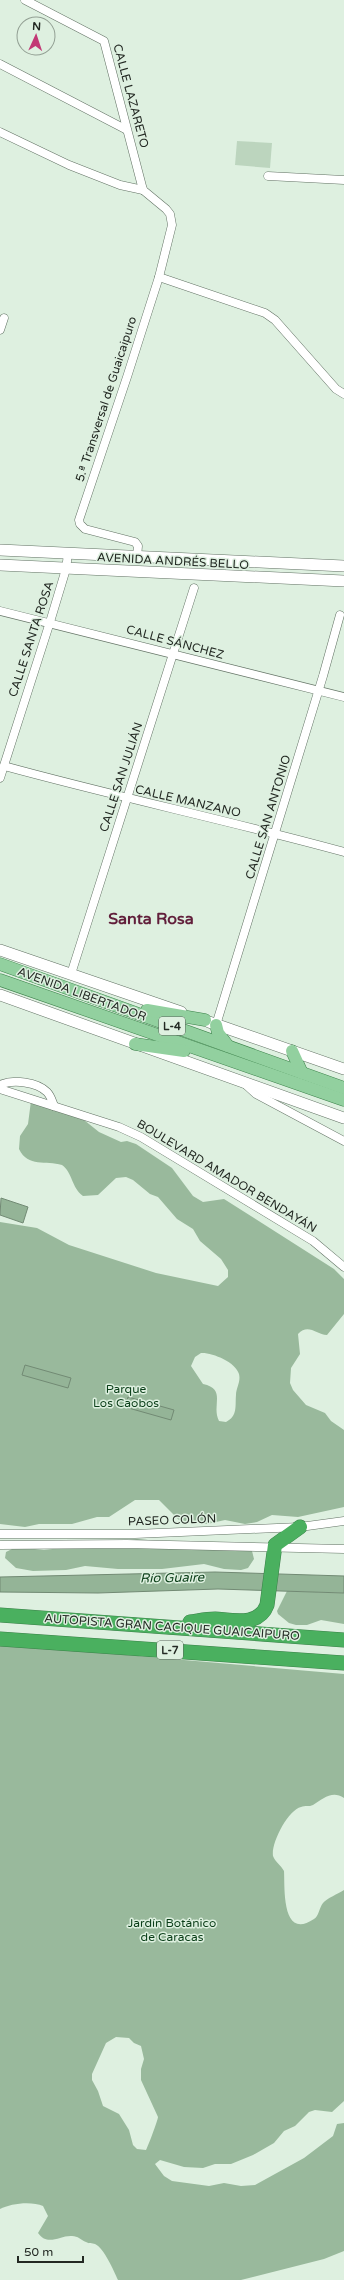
<svg xmlns="http://www.w3.org/2000/svg" width="344" height="2280" viewBox="0 0 344 2280" font-family="'Varela Round',sans-serif">
<style>
.green{fill:#bcd5be}
.forest{fill:#99b99c;fill-rule:evenodd}
.water{fill:#94b497;stroke:#728a74}
.lines{fill:none;stroke-linecap:round;stroke-linejoin:round}
.street-casing{stroke:#627264;stroke-width:9}
.secondary-casing{stroke:#627264;stroke-width:12}
.primary-casing{stroke:#3c814a;stroke-width:13}
.highway-casing{stroke:#3c814a;stroke-width:15}
.street{stroke:#fff;stroke-width:8}
.secondary{stroke:#fff;stroke-width:11}
.primary{stroke:#92d09f;stroke-width:12}
.highway{stroke:#4ab05f;stroke-width:14}
.labels{text-anchor:middle;stroke-width:3;stroke-linejoin:round;paint-order:stroke}
.shield{fill:#def0e0;stroke:#5b655c;stroke-width:1}
.shield-label{font-size:11px;font-weight:bold;fill:#232923}
.street-label{font-size:12px;fill:#232923;stroke:#def0e0}
.park-label{font-size:12px;fill:#0a3e18;stroke:#def0e0}
.water-label{font-size:13px;font-style:italic;fill:#0d401a;stroke:#def0e0}
.district-label{font-size:16px;font-weight:bold;fill:#611f3b;stroke:#def0e0}
</style>
<rect width="100%" height="100%" fill="#def0e0"/>
<path class="green" d="M237 141 272 143 270 168 235 165Z"/>
<g class="forest">
<path d="M31 1101 79 1116 99 1132 121 1142 127 1141 136 1144 172 1168 193 1196 203 1202 224 1199 334 1269 344 1279V1314L327 1335C316 1334 308 1323 298 1334L300 1354 291 1368 290 1383 293 1390 306 1405 325 1413 331 1421 344 1430V1507L298 1517 272 1515 257 1522 245 1524 225 1520 207 1524 179 1520 159 1500H135L109 1517H97L72 1524H39L25 1527 0 1524V1222L37 1228 69 1245 156 1273 218 1286 228 1277V1270L221 1259 200 1241 193 1229 177 1219 158 1197 150 1194 133 1180 126 1177 116 1178 98 1195 83 1196C71 1187 73 1173 62 1165 46 1160 28 1168 19 1149L20 1136 28 1124ZM201 1353C211 1352 236 1362 239 1374 241 1382 236 1388 236 1395 235 1406 238 1416 226 1422L219 1421C211 1406 227 1389 203 1384L191 1366 195 1357Z"/>
<path d="M137 1539 206 1545 218 1542 233 1543 251 1547 254 1559 248 1568 241 1570 224 1569 204 1564 162 1569H118L85 1566 66 1570 33 1571 16 1568 5 1558 6 1552 16 1547 44 1550Z"/>
<path d="M287 1591 344 1593V1624L321 1620 307 1625H296L289 1623 278 1614 277 1611Z"/>
<path d="M0 1644 344 1674V1798C332 1790 323 1799 313 1805 309 1807 305 1805 301 1807 288 1810 271 1843 273 1856 275 1862 281 1865 284 1871 285 1887 281 1941 314 1919 319 1916 319 1908 323 1903 327 1898 338 1894 344 1890V2101L332 2112 315 2110 309 2112 295 2126 284 2131 274 2143 253 2155 231 2164H215L203 2168 184 2167 160 2160 155 2164 164 2176 172 2181 209 2186 224 2183 241 2186 255 2185 304 2158 333 2136 337 2124 344 2123V2251L324 2259 241 2280H118C114 2271 104 2248 95 2244 92 2243 89 2244 86 2242 81 2240 78 2236 72 2236 60 2235 48 2247 38 2233L48 2216 43 2206C32 2201 11 2203 0 2209ZM116 2037 129 2038 134 2043 141 2046 144 2059 141 2069V2080L158 2117C158 2120 147 2149 146 2150L137 2149 133 2145 129 2130 119 2114 103 2106 98 2091 92 2080V2074L106 2043Z"/>
</g>
<g class="water">
<path d="M1 1198 28 1207 23 1223 0 1215Z"/>
<path d="M25 1365 71 1378 68 1388 22 1375Z"/>
<path d="M128 1397 174 1410 171 1420 125 1407Z"/>
<path d="M215 1572 344 1576V1593L218 1589 98 1593 0 1592V1577Z"/>
</g>
<g class="lines">
<defs>
<g id="street">
<path d="M25 0 104 41 143 190 166 209 170 214 172 225 159 277 127 377 79 520 80 524 85 529 135 542 138 546 137 557"/>
<path d="M0 64 127 130"/>
<path d="M0 132 69 165 120 185 143 190"/>
<path d="M268 176 344 180"/>
<path d="M159 277 265 313 275 320 336 389 344 394"/>
<path d="M0 330 4 318"/>
<path d="M0 611 344 697"/>
<path d="M4 766C117 797 231 821 344 852"/>
<path d="M0 778 50 622 66 569 68 554"/>
<path d="M71 974 194 588"/>
<path d="M216 1025 323 676 340 615"/>
<path d="M245 1084 256 1094 344 1141"/>
<path d="M0 1085C13 1079 37 1082 47 1092 51 1096 52 1101 54 1106"/>
<path d="M0 1089 119 1127 141 1137 313 1241 344 1267"/>
<path d="M0 1534H135L300 1527 344 1521"/>
<path d="M0 1545 127 1544 344 1549"/>
</g>
<g id="secondary">
<path d="M0 550 344 566"/>
<path d="M0 565 344 581"/>
<path d="M0 950 181 1012"/>
<path d="M0 995 344 1118"/>
<path d="M209 1022 344 1069"/>
</g>
<g id="primary">
<path d="M0 964 344 1088"/>
<path d="M0 980 344 1100"/>
<path d="M147 1010 205 1020"/>
<path d="M216 1025 218 1033 228 1046"/>
<path d="M135 1044 184 1051"/>
<path d="M292 1051 302 1073"/>
</g>
<g id="highway">
<path d="M0 1615 344 1640"/>
<path d="M190 1622C198 1621 206 1619 215 1619 232 1620 259 1627 267 1605L275 1545 300 1527"/>
<path d="M0 1639 344 1663"/>
</g>
</defs>
<use href="#street" class="street-casing"/>
<use href="#secondary" class="secondary-casing"/>
<use href="#primary" class="primary-casing"/>
<use href="#highway" class="highway-casing"/>
<use href="#street" class="street"/>
<use href="#secondary" class="secondary"/>
<use href="#primary" class="primary"/>
<use href="#highway" class="highway"/>
</g>
<g class="labels">
<g class="shield">
<rect x="159" y="1017" width="26" height="18" rx="3"/>
<rect x="157" y="1641" width="26" height="18" rx="3"/>
</g>
<g class="shield-label">
<text x="172" y="1030">L-4</text>
<text x="170" y="1654">L-7</text>
</g>
<g class="street-label">
<text transform="translate(131 96) rotate(75)" y="4">CALLE LAZARETO</text>
<text transform="translate(106 399) rotate(-72)" y="4">5.ª Transversal de Guaicaipuro</text>
<text transform="translate(173 561) rotate(3)" y="4">AVENIDA ANDRÉS BELLO</text>
<text transform="translate(31 639) rotate(-72)" y="4">CALLE SANTA ROSA</text>
<text transform="translate(175 642) rotate(15)" y="4">CALLE SÁNCHEZ</text>
<text transform="translate(121 777) rotate(-72)" y="4">CALLE SAN JULIÁN</text>
<text transform="translate(188 801) rotate(13)" y="4">CALLE MANZANO</text>
<text transform="translate(268 817) rotate(-73)" y="4">CALLE SAN ANTONIO</text>
<text transform="translate(82 994) rotate(20)" y="4">AVENIDA LIBERTADOR</text>
<text transform="translate(227 1176) rotate(31)" y="4">BOULEVARD AMADOR BENDAYÁN</text>
<text transform="translate(172 1520) rotate(-2)" y="4">PASEO COLÓN</text>
<text transform="translate(172 1627) rotate(4)" y="4">AUTOPISTA GRAN CACIQUE GUAICAIPURO</text>
</g>
<g class="park-label">
<text x="126" y="1393">Parque<tspan x="126" dy="14">Los Caobos</tspan></text>
<text x="172" y="1927">Jardín Botánico<tspan x="172" dy="14">de Caracas</tspan></text>
</g>
<g class="water-label">
<text transform="translate(172 1577) rotate(-1)" y="5">Río Guaire</text>
</g>
<g class="district-label">
<text x="151" y="924">Santa Rosa</text>
</g>
</g>
<g transform="translate(36 36) rotate(3)"><circle r="19" fill="#def0e0" stroke="#93a094"/>
<path d="M0-3L7 15L0 10L-7 15Z" fill="#c23975"/>
<text y="-6" font-size="11" font-weight="bold" text-anchor="middle" fill="#232923">N</text>
</g>
<path d="M18 2256v6h65v-6" fill="none" stroke="#232923" stroke-width="2"/>
<text x="24" y="2256" font-size="12" fill="#232923" stroke="#def0e0" stroke-width="3" paint-order="stroke">50 m</text>
</svg>
